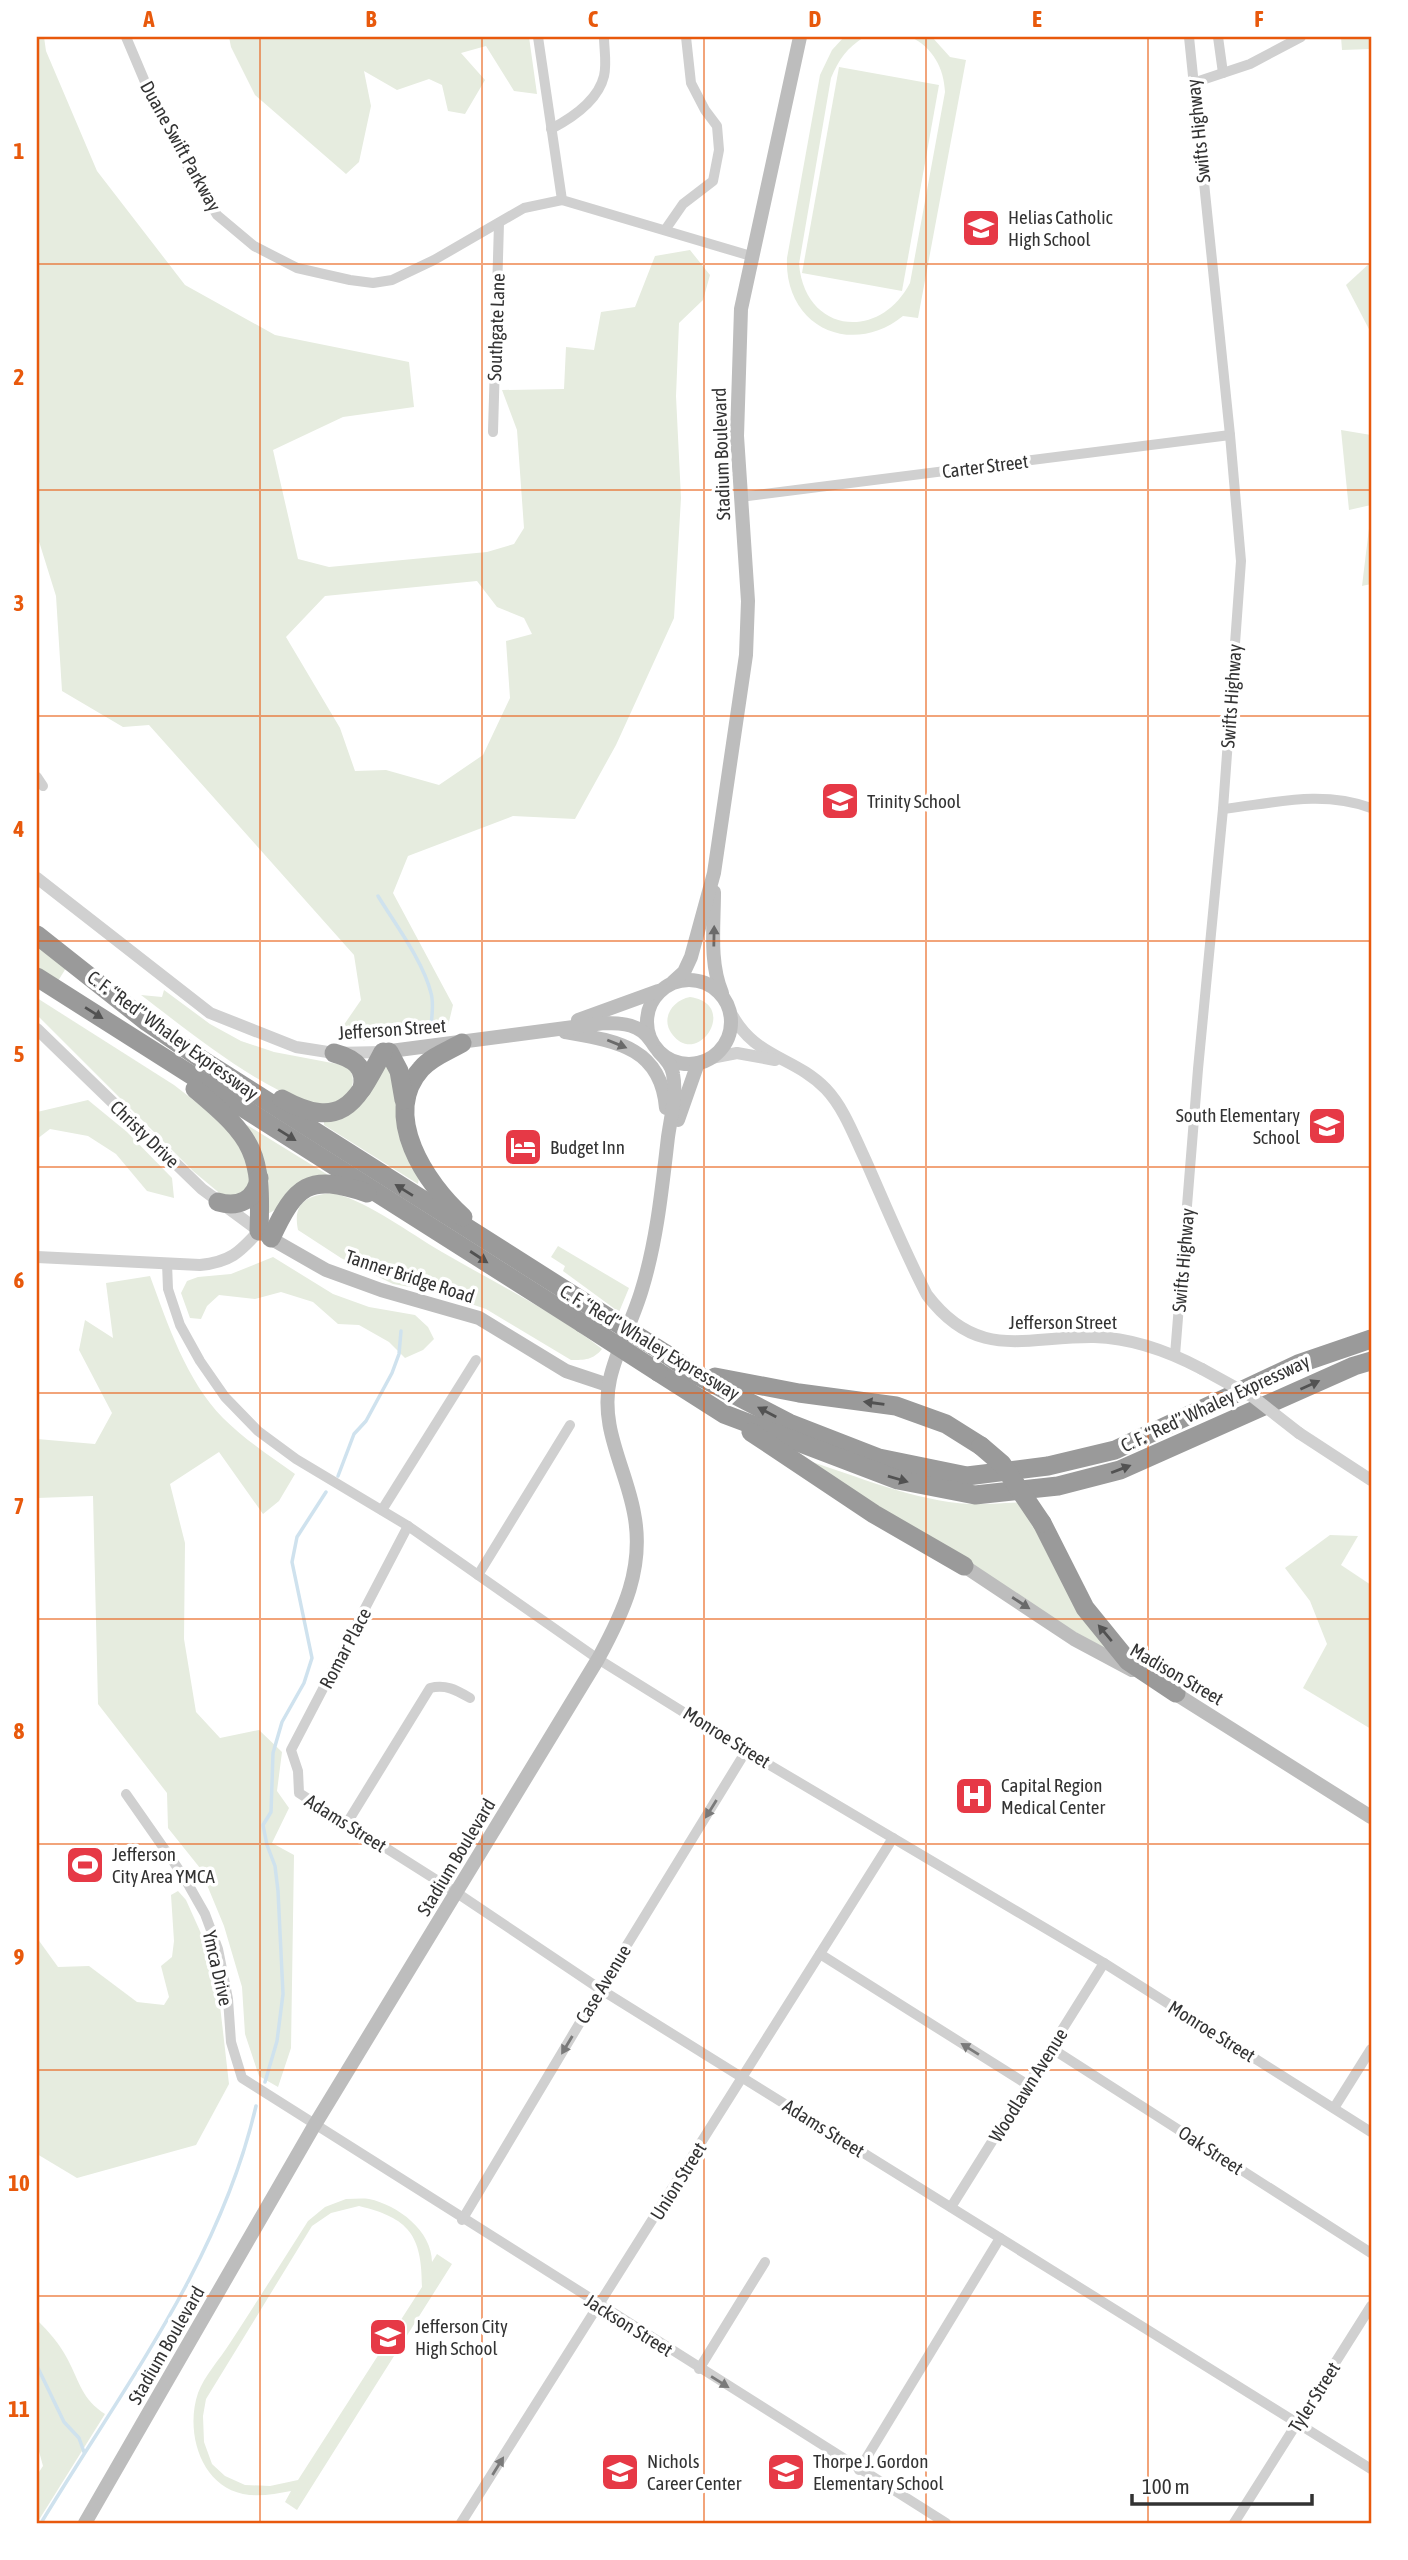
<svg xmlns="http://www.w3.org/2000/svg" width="1408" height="2560" viewBox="0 0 1408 2560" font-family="'Asap Condensed',sans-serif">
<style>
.green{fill:#e6ecdf;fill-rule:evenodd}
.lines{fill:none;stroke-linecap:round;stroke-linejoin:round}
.stream{stroke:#cfe2ee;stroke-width:3.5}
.minor{stroke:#d0d0d0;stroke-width:10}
.tertiary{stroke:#d0d0d0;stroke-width:12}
.secondary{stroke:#bdbdbd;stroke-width:14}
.motorway{stroke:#9a9a9a;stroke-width:19}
.tertiary-bridge{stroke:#d0d0d0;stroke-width:12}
.motorway-bridge{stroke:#9a9a9a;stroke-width:19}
.oneway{fill:#6a6a6a}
.oneway2{fill:#525252}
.oneway3{fill:#7a7a7a}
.grid{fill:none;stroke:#e8590c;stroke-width:2;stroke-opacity:0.55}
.labels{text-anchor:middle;stroke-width:7;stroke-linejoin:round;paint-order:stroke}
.street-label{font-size:19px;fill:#333;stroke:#fff}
.poi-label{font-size:19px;fill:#333;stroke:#fff;text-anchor:start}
.neatline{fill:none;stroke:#e8590c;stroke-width:2.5}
.grid-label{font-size:23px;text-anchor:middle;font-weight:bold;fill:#e8590c}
</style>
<rect width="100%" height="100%" fill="#fff"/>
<g class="green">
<path d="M37 37H44L46 51 97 171 185 285 275 335 409 362 414 407 343 417 273 450 298 559 329 567 487 552 514 544 524 528 517 430 502 390 564 389 566 347 594 350 601 312 635 307 655 256 690 250 710 275 703 300 679 323 676 396 681 498 674 618 616 745 575 819 513 816 408 856 393 893 453 1005 448 1026 362 1041 339 1032 361 1000 354 955 149 725 123 727 62 691 56 596 37 535ZM477 581 497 607 524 618 532 634 506 641 510 698 483 755 439 785 386 770 355 771 340 728 286 637 325 596Z"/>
<path d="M229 37H529L537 94 514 91 486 46 461 53 485 80 465 114 448 111 442 85 429 79 397 90 364 71 371 106 359 162 346 174 255 95 231 47Z"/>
<path d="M844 37H864C847 48 839 59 831 78L799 264C805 333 879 342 910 283L945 92C944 68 933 48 911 37H932L950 57 966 60 918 318 903 316C851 358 784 326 787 258L820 75 832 50Z"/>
<path d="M1341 37H1371V49L1342 50Z"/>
<path d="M839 67 939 85 902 291 802 273Z"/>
<path d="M1371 262V333L1346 285Z"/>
<path d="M1341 430 1371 435V505L1349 510Z"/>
<path d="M1371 512V584L1362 586Z"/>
<path d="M37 946 66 968 58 981 37 967Z"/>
<path d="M164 990 210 1024 241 1041 274 1052 348 1066C353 1074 355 1082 350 1091 340 1107 316 1106 300 1100 247 1079 187 1030 141 995L162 997Z"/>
<path d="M690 997C740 1004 698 1069 672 1034 660 1018 673 1000 690 997Z"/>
<path d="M37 998 174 1085 205 1109 232 1135 255 1174 246 1194 223 1196 193 1171 37 1015Z"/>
<path d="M389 1066 419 1178 418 1184 324 1125V1122L382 1067Z"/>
<path d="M88 1100 127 1132 172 1178 174 1198 147 1191 116 1154 88 1136 50 1129 37 1139V1112Z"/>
<path d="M247 1125 333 1178 264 1216 251 1139Z"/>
<path d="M334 1193C374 1205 406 1231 442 1252 495 1283 553 1311 602 1349 593 1360 585 1360 571 1360L486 1309 432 1291 393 1284 341 1258 298 1230C292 1201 309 1195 334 1193Z"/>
<path d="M558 1246 629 1288 619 1312 563 1271 565 1266 551 1257Z"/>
<path d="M273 1257 333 1294 369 1307 415 1315 428 1327 434 1339 423 1350 405 1358 389 1342 359 1325 338 1324 313 1302 281 1292 255 1299 219 1295 207 1306 201 1319 190 1318 181 1293 187 1281 198 1277 231 1274Z"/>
<path d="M150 1276C168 1325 186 1380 223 1418 244 1439 271 1457 295 1474L279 1501 263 1514 219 1452 170 1484 185 1543 184 1639 196 1712 220 1738 259 1730 282 1752 277 1791 289 1808 272 1843 294 1855 291 2048 278 2087 259 2076 245 2034 242 1987 224 1926 200 1868 168 1828 167 1793 98 1704 93 1496 37 1498V1439L95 1444 112 1413 79 1350 85 1320 113 1338 106 1283Z"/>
<path d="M803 1459C857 1476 914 1501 970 1504 988 1504 1007 1503 1025 1502L1103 1640 1107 1652Z"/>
<path d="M1330 1535 1358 1536 1341 1565 1371 1585V1729L1303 1688 1327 1644 1310 1601 1285 1568Z"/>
<path d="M178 1891 186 1900 204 1940 218 1988 229 2084 196 2145 77 2178 37 2154V1938L58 1967 89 1966 137 2002 164 2005 169 1997 161 1966 172 1957 174 1941 171 1895Z"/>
<path d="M346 2199C354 2199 362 2198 369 2199 398 2205 432 2231 432 2262L437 2254 452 2264 297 2510 285 2502 291 2491C275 2494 259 2497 243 2494 200 2485 185 2431 198 2393 204 2376 220 2359 230 2343 256 2303 282 2262 308 2221L325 2207ZM359 2206C409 2218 422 2235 422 2287L298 2480 270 2486 245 2485 225 2476 212 2464 204 2442 203 2416 206 2399 312 2226 331 2213Z"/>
<path d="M37 2320C49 2332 60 2344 68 2360 80 2383 82 2399 105 2414L37 2523V2475L43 2466 37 2444Z"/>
</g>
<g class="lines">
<g class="stream">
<path d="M378 896C395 924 423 961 431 993 434 1003 432 1015 431 1026"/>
<path d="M338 1476 354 1434 366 1421 392 1373 399 1354 401 1331"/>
<path d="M265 2082 277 2041 283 1994 278 1891 275 1866 267 1845 263 1825 271 1812 273 1753 282 1722 304 1683 312 1658 292 1562 297 1537 326 1492"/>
<path d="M37 2366 64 2422 79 2438 84 2452"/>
<path d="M41 2523C122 2389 220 2262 256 2106"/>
</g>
<g class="minor">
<path d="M126 37 148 89 189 169 217 215 254 246 297 268 350 280 373 283 392 280 434 260 524 208 562 200"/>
<path d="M538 37 562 200 751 256"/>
<path d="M1218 37 1223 73"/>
<path d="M1193 83 1250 64 1301 37"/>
<path d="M551 129C572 118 598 101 604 76 607 64 604 48 604 37"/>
<path d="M665 230 683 204 713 181 719 150 717 126 705 110 691 83 686 37"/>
<path d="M493 432 499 223"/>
<path d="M740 497 1230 435"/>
<path d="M37 777 43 786"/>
<path d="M1223 809C1275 803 1321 790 1371 808"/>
<path d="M167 1263 168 1289 180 1325 200 1361 225 1397 258 1431 296 1459 408 1526 598 1659 746 1751 1104 1963 1371 2132"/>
<path d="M1175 1355 1198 1069 1223 809 1241 561 1230 435 1189 37"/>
<path d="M382 1510 476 1360"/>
<path d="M408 1526 291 1750 298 1771 299 1793 457 1893 600 1989 1371 2469"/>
<path d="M478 1575 570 1425"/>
<path d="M126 1794 184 1877 205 1914 218 1949 228 1999 231 2042 242 2078 946 2523"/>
<path d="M347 1823 430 1688C446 1684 456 1690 470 1698"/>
<path d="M820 1954 1028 2085"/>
<path d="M1051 2048 1371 2253"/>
<path d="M1334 2108 1371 2049"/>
<path d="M951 2207 1104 1963"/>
<path d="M462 2220 600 1989 746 1751"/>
<path d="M699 2369 765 2262"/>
<path d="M859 2470 1000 2238"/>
<path d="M461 2523 893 1838"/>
<path d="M1234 2523 1371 2306"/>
</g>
<g class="tertiary">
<path d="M37 878 210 1013 296 1047 334 1053 383 1052"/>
<path d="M729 1009C753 1059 793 1055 826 1089 844 1108 854 1136 865 1159 885 1204 904 1251 927 1295 978 1362 1025 1336 1094 1337 1133 1338 1168 1351 1202 1369"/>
<path d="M37 1029 202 1189 259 1231C239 1253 230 1262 200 1265L37 1257"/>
<path d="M711 1058 737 1053 775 1060"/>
<path d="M1299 1433 1371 1480"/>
</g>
<g class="secondary">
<path d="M714 892C714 926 709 962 722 993"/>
<circle cx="689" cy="1022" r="42"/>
<path d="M673 982 684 972 691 957 714 873 746 655 748 601 737 436 741 309 800 37"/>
<path d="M578 1020 658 991"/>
<path d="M565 1032C616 1041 661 1047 666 1108"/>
<path d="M383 1052 604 1023C623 1023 640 1024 651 1041"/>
<path d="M678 1120 698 1063"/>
<path d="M263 1234 326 1270 381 1290 479 1318 566 1371 608 1385"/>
<path d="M964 1566 1074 1639 1132 1670"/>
<path d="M1168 1689 1371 1817"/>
<path d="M85 2523 314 2126 598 1659C623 1613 645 1568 634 1513 626 1468 599 1427 610 1379 617 1348 633 1320 642 1289 657 1240 662 1188 668 1137 671 1116 677 1094 673 1074 672 1065 665 1058 659 1052"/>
</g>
<g class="motorway">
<path d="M37 935 147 1022 204 1061 595 1309"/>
<path d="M37 977 582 1323"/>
<path d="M462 1043C448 1051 431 1057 421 1069 380 1115 426 1184 463 1217"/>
<path d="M389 1052 399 1071 404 1100"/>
<path d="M334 1053C353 1058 367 1067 362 1089"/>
<path d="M195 1089C255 1139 262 1153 259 1231"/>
<path d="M282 1099C343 1132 356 1102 383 1052"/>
<path d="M218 1202C238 1208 256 1200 259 1178"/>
<path d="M271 1238C296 1185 308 1173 367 1193"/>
<path d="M666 1354 693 1373 789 1423 879 1458 967 1476 1048 1466 1115 1450 1298 1364 1371 1339"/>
<path d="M658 1372 724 1414 898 1480 975 1495 1058 1486 1120 1470 1354 1366 1371 1361"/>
<path d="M715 1377 799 1393 896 1406 946 1424 981 1446"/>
<path d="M751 1432 874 1514 964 1566"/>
<path d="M1042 1523 1085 1608 1128 1661 1176 1693"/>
</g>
<path class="tertiary-bridge" d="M1202 1369 1253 1397 1299 1433"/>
<g class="motorway-bridge">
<path d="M595 1309 666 1354"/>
<path d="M582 1323 658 1372"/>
<path d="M981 1446 1002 1464 1042 1523"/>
</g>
</g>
<defs><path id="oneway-solid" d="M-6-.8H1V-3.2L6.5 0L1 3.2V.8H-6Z" transform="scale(1.75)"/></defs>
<g class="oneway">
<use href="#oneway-solid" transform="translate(714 936) rotate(-89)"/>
<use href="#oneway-solid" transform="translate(617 1044) rotate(22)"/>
<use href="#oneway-solid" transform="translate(1021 1603) rotate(33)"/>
</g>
<g class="oneway2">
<use href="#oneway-solid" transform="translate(94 1013) rotate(32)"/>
<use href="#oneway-solid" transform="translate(287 1135) rotate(32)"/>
<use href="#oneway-solid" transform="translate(404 1190) rotate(-148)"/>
<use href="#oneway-solid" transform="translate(479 1257) rotate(33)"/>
<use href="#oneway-solid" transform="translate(1310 1385) rotate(-24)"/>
<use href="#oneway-solid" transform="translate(874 1403) rotate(-172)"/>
<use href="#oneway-solid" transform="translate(767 1412) rotate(-152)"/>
<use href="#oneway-solid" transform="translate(1121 1469) rotate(-21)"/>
<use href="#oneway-solid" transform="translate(898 1479) rotate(16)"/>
<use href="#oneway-solid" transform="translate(1105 1633) rotate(-130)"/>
</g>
<g class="oneway3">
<use href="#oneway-solid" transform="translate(711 1809) rotate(122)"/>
<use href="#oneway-solid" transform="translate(567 2045) rotate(121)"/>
<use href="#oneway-solid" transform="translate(970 2049) rotate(-148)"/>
<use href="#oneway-solid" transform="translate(720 2382) rotate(32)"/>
<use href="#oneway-solid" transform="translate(498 2466) rotate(-58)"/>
</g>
<path class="grid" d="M260 37V2523M482 37V2523M704 37V2523M926 37V2523M1148 37V2523M37 264H1371M37 490H1371M37 716H1371M37 941H1371M37 1167H1371M37 1393H1371M37 1619H1371M37 1844H1371M37 2070H1371M37 2296H1371"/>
<defs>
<symbol id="school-square" viewBox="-11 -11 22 22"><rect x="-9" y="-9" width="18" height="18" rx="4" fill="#e63946" stroke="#fff"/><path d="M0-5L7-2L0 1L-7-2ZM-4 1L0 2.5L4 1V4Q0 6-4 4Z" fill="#fff"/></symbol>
<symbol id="hotel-square" viewBox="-11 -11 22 22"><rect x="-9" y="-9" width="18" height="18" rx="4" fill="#e63946" stroke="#fff"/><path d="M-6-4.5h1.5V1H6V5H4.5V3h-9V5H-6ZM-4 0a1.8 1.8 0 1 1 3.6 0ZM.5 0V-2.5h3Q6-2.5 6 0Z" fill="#fff"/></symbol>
<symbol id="hospital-square" viewBox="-11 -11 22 22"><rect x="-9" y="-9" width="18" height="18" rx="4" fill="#e63946" stroke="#fff"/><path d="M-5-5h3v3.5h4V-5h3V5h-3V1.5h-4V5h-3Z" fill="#fff"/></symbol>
<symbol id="stadium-square" viewBox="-11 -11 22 22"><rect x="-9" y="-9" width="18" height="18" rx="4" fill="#e63946" stroke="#fff"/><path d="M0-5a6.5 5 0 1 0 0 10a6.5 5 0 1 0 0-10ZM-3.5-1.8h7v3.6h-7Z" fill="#fff"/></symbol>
</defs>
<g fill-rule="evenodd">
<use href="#school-square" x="959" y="206" width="44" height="44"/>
<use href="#school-square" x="818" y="779" width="44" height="44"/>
<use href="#school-square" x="1305" y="1104" width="44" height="44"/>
<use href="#hotel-square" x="501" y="1125" width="44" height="44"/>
<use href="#hospital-square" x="952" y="1774" width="44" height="44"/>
<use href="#stadium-square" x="63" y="1843" width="44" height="44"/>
<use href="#school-square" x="366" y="2315" width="44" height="44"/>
<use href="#school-square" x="598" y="2450" width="44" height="44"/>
<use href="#school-square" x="764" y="2450" width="44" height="44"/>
</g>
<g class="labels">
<g class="street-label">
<text transform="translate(1198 131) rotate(-96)" y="7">Swifts Highway</text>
<text transform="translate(181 146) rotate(61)" y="7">Duane Swift Parkway</text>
<text transform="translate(496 327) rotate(-88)" y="7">Southgate Lane</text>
<text transform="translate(721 454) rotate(-92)" y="7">Stadium Boulevard</text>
<text transform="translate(985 466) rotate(-7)" y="7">Carter Street</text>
<text transform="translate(1231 696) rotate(-86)" y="7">Swifts Highway</text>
<text transform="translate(392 1029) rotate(-4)" y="7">Jefferson Street</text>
<text transform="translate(173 1035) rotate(36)" y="7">C. F. “Red” Whaley Expressway</text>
<text transform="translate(145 1134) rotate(44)" y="7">Christy Drive</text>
<text transform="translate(1183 1260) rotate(-85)" y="7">Swifts Highway</text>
<text transform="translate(410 1276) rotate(18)" y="7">Tanner Bridge Road</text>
<text x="1063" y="1329">Jefferson Street</text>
<text transform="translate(650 1342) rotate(31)" y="7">C. F. “Red” Whaley Expressway</text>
<text transform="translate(1215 1403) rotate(-25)" y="7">C. F. “Red” Whaley Expressway</text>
<text transform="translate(345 1648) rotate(-62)" y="7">Romar Place</text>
<text transform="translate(1177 1674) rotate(30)" y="7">Madison Street</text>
<text transform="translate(727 1737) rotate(32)" y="7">Monroe Street</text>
<text transform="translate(346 1823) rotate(32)" y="7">Adams Street</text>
<text transform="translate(456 1857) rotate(-59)" y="7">Stadium Boulevard</text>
<text transform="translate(218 1968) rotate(77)" y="7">Ymca Drive</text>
<text transform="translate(603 1984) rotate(-59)" y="7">Case Avenue</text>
<text transform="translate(1212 2031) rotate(32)" y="7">Monroe Street</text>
<text transform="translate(1028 2085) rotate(-58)" y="7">Woodlawn Avenue</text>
<text transform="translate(824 2128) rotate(32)" y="7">Adams Street</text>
<text transform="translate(1211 2150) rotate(33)" y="7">Oak Street</text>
<text transform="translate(678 2181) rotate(-58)" y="7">Union Street</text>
<text transform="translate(629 2325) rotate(32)" y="7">Jackson Street</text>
<text transform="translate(166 2345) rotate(-60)" y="7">Stadium Boulevard</text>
<text transform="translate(1314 2397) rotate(-58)" y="7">Tyler Street</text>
</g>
<g class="poi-label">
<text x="1008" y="224">Helias Catholic<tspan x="1008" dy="22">High School</tspan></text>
<text x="867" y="808">Trinity School</text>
<text x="1300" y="1122" text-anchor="end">South Elementary<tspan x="1300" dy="22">School</tspan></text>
<text x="550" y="1154">Budget Inn</text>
<text x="1001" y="1792">Capital Region<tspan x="1001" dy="22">Medical Center</tspan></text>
<text x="112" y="1861">Jefferson<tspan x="112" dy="22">City Area YMCA</tspan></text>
<text x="415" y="2333">Jefferson City<tspan x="415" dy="22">High School</tspan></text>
<text x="647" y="2468">Nichols<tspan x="647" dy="22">Career Center</tspan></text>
<text x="813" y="2468">Thorpe J. Gordon<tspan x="813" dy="22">Elementary School</tspan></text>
</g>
</g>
<rect width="1408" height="2560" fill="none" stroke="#ffffff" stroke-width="77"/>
<path d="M1132 2494v10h180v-10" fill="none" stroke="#333333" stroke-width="3.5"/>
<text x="1142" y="2494" font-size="21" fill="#333333" stroke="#ffffff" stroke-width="5" paint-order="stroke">100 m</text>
<rect x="38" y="38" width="1332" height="2484" class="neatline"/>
<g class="grid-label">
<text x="149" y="27">A</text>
<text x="371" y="27">B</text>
<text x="593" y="27">C</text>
<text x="815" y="27">D</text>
<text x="1037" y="27">E</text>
<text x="1259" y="27">F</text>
<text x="19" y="159">1</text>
<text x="19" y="385">2</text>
<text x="19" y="611">3</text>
<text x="19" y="837">4</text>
<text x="19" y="1062">5</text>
<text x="19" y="1288">6</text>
<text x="19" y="1514">7</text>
<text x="19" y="1739">8</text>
<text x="19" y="1965">9</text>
<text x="19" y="2191">10</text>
<text x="19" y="2417">11</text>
</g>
</svg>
